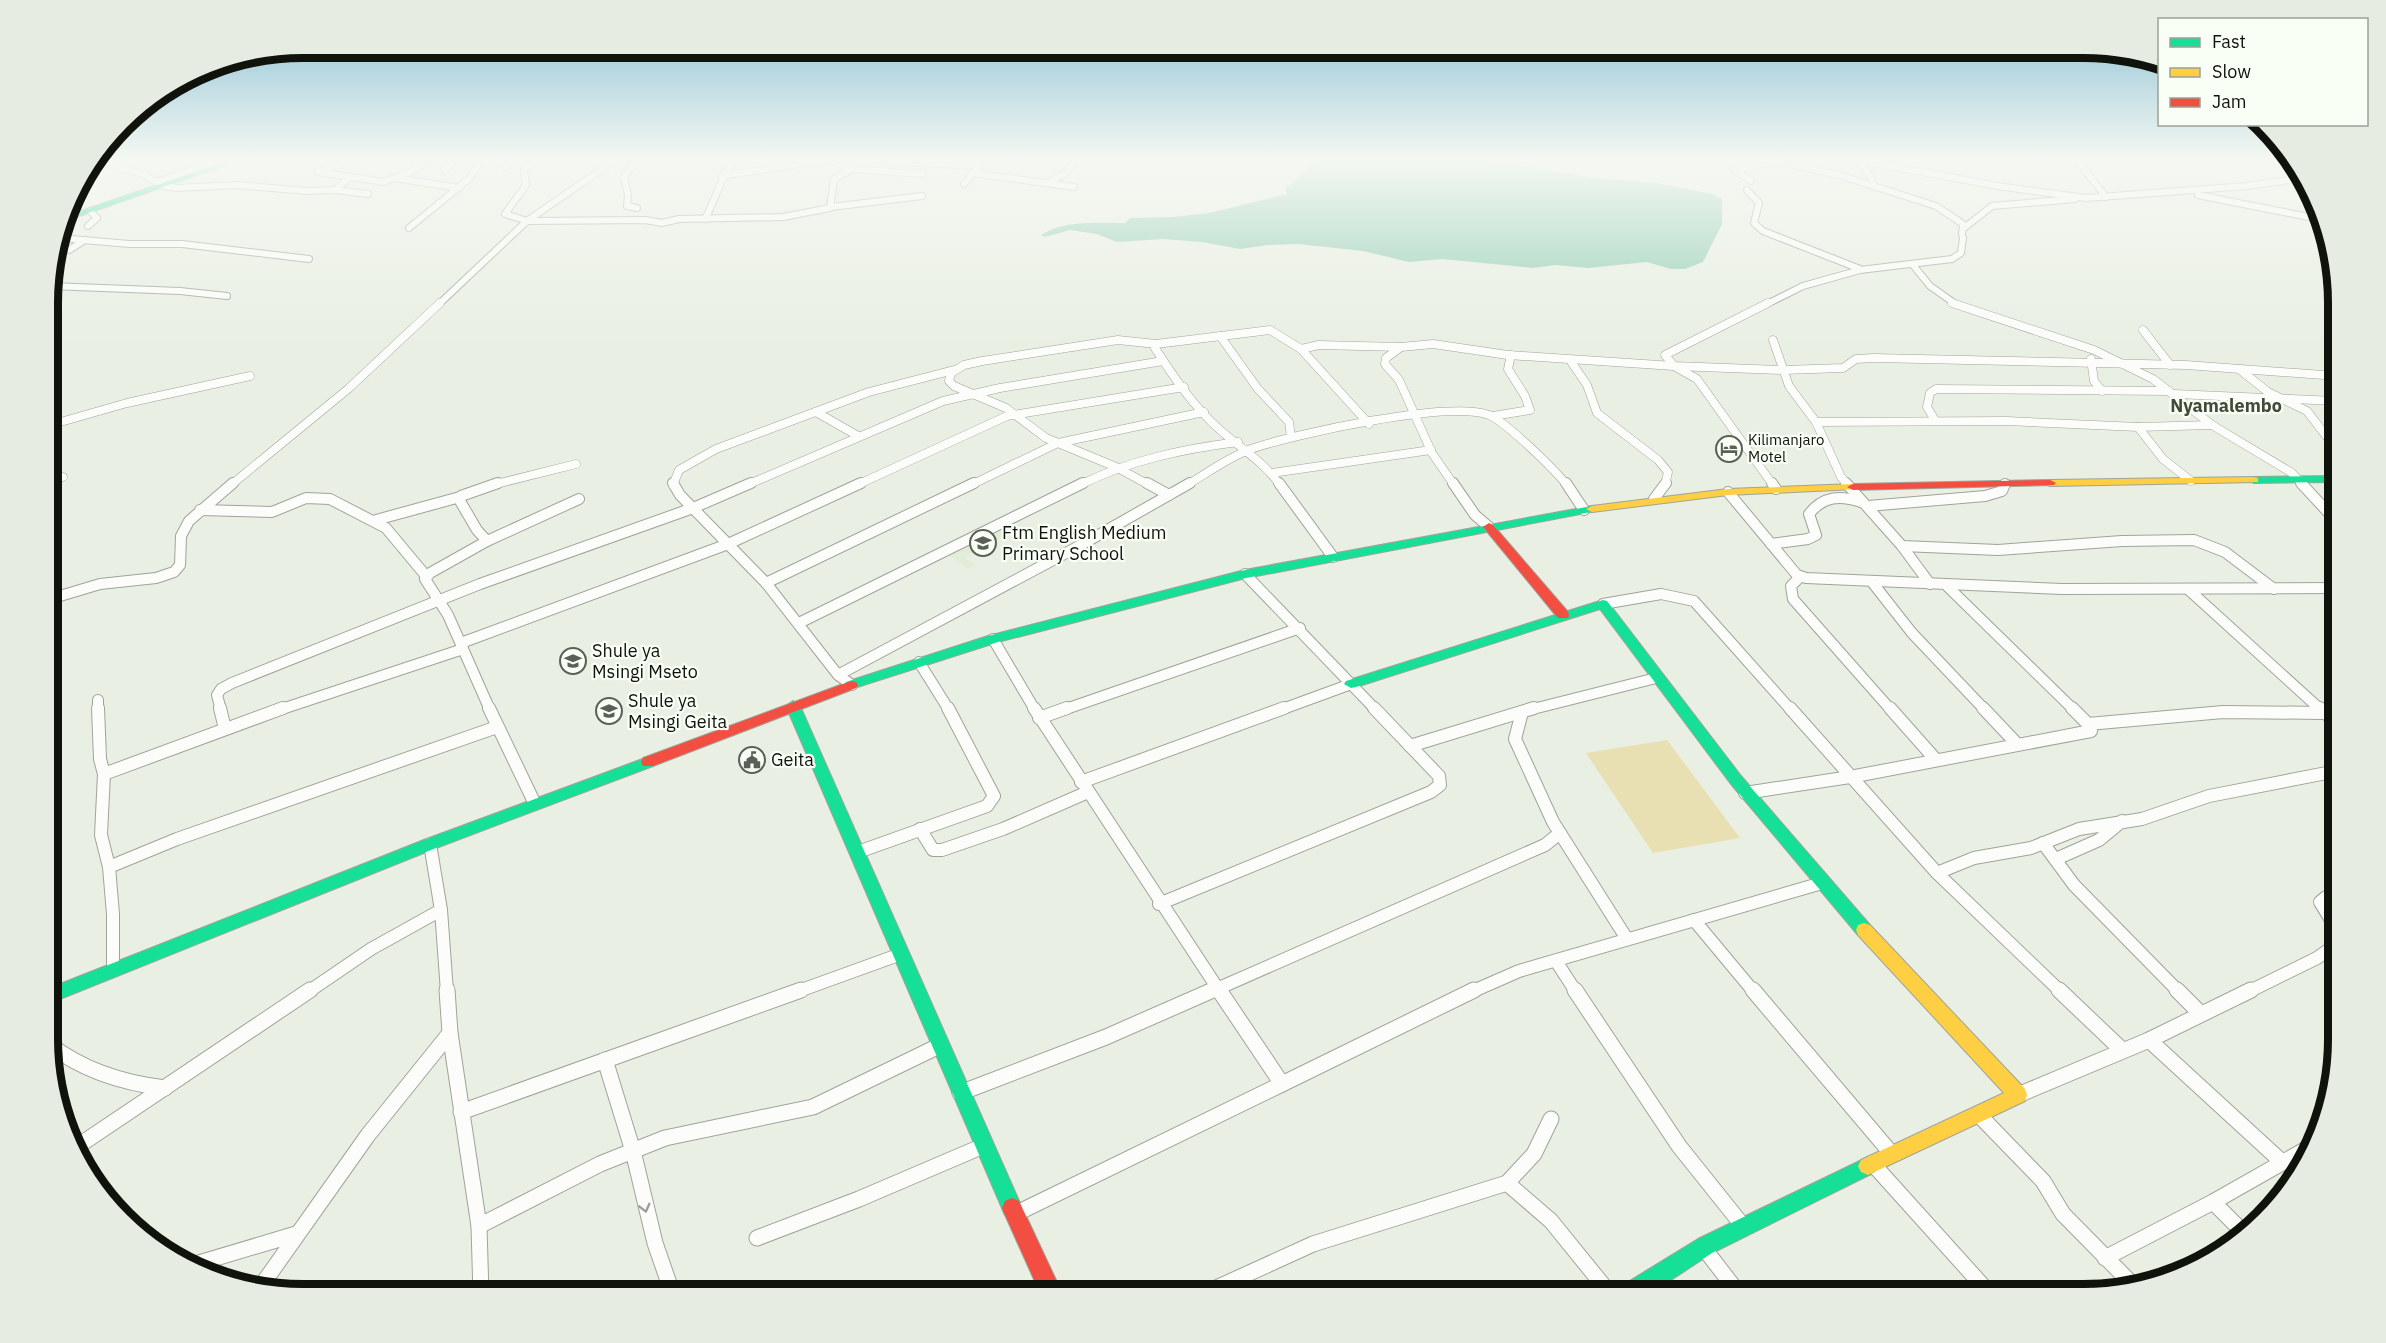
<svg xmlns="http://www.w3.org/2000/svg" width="2386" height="1343" viewBox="0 0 2386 1343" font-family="'IBM Plex Sans',sans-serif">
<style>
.built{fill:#e1edd7}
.green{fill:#e8e0b3}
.water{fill:#93cdb4}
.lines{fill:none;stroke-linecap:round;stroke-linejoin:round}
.street-far4-casing{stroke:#9fa49a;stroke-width:8}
.street-far3-casing{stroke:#9fa49a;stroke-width:9}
.street-far2-casing{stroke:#9fa49a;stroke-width:12}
.street-far1-casing{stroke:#9fa49a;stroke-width:14}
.street-casing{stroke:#9fa49a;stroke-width:17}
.fast-casing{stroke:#9fa49a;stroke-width:2}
.slow-casing{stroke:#9fa49a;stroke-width:2}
.jam-casing{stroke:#9fa49a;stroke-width:2}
.street-far4{stroke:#fcfdfb;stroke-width:6}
.street-far3{stroke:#fcfdfb;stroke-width:8}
.street-far2{stroke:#fcfdfb;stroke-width:10}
.street-far1{stroke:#fcfdfb;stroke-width:12}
.street{stroke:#fcfdfb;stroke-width:15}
.fast{fill:#16e098;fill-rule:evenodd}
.slow{fill:#ffcf43;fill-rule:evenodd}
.jam{fill:#f24e42;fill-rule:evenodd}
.oneway{stroke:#9d9f9b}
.labels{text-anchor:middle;stroke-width:4.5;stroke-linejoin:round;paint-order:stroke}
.far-poi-label{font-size:15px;fill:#0f130c;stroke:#fafff6;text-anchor:start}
.far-quarter-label{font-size:18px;font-weight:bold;fill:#414b39;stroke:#fafff6}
.poi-label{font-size:18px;fill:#0f130c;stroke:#fafff6;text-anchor:start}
.rim{fill:none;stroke:#0f130c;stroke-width:8}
</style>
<rect width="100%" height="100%" fill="#e9efe3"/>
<path class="built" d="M1010 526 1016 530 964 557 975 565 968 568 950 556Z"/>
<path class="green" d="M1667 740 1740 838 1653 853 1586 753Z"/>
<path class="water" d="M1317 160H1486L1594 178 1656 183 1712 194 1722 199V224L1703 262 1685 269H1671L1647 262 1588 268 1556 265 1533 268 1442 259 1409 262 1363 251 1298 244 1268 245 1240 249 1202 242 1163 239 1117 242 1097 234 1070 230 1045 237 1041 235C1064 220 1098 223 1125 223L1130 218 1173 217 1209 213 1287 194 1285 188C1299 181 1304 167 1317 160Z"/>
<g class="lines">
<defs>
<g id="street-far4">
<path d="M115 160 107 164 140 173 164 186 177 188 237 185 307 191 335 190"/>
<path d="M352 160 318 172 384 182 410 172 429 160"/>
<path d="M538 160 524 169 526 185 505 214 527 221 645 220 662 223 679 219 783 217 830 208 834 179 852 169"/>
<path d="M637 160 624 177 628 195 627 206 637 208"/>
<path d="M830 160 852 169 922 174"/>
<path d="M1773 160 1839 175 1936 206 1963 224 1962 234"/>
<path d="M1856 160 2004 187 2086 198 2247 186 2303 178"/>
<path d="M1856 160 1868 173 1875 187"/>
<path d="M2077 160 2106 197"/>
<path d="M901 162 980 166"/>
<path d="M506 167 512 160"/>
<path d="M445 170 455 160"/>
<path d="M973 173 1074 187"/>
<path d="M722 176 825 160"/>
<path d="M350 177 335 190 368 194"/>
<path d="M395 178 459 188"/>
<path d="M1751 181 1735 170 1776 161"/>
<path d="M157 182 221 160"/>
<path d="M1050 182 1064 174 1076 160"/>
<path d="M964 184 978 168"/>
<path d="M1747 190 1759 203 1754 223 1763 231 1860 269"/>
<path d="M2198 195 2324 220"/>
<path d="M831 207 922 196"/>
<path d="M705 219C716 199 720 178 734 160"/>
<path d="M88 226 97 218 90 211"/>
<path d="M409 228 470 178 481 160"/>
<path d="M1964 228 1992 206 2075 199"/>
<path d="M60 238 129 244H182L309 259"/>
<path d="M69 250 85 240"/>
<path d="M1913 265 1930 286 1957 305"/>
<path d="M50 286 180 291 227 296"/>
<path d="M438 305 527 221 615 160"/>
<path d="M1765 305 1803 286 1860 270 1952 259 1961 253 1963 238"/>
</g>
<g id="street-far3">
<path d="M1768 303 1665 355 1674 366 1783 370 1843 368 1856 359 1874 358 2186 365 2337 376"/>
<path d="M1952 303 2094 350 2153 379 2212 425 2292 473 2303 485"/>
<path d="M2143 330 2170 365"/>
<path d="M1220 336 1258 389 1289 422 1291 437"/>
<path d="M1773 340 1789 386 1816 422 1841 477 1848 485"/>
<path d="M1156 344 1155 348C1173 376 1193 406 1219 429 1240 448 1263 461 1280 485"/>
<path d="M1401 347 1386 358 1385 364 1399 380 1432 453 1454 485"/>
<path d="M1301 349 1319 345 1401 347 1433 344 1508 355 1674 366 1697 379 1773 485"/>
<path d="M2091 359 2094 381 2102 391"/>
<path d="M1570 360 1587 385 1597 413 1658 460 1668 472 1665 485"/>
<path d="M2239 369 2268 392 2307 411 2337 450"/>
<path d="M2175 394 2337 401"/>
<path d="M816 412 858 436"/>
<path d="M1493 416 1530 410 1525 396 1508 369 1511 355"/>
<path d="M1935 420 1927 407 1930 393 1936 389 2169 391"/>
<path d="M1816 422 2007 421 2138 427 2212 425"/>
<path d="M50 425 127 403 250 376"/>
<path d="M2138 427 2163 459 2191 481"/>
<path d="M1272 473 1431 450"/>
<path d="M50 481 63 477"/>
<path d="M231 485 348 389 440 303"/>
<path d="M492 485 576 464"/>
<path d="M673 485 679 470 716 449 869 392 954 370"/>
<path d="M747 485 943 401 1000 388 1163 361"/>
<path d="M857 485 1007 416 1184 387"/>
<path d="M971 485 1058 443 1204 412"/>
<path d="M1080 485C1130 460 1183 449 1238 442"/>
<path d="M1149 485 1116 467 1046 438 1006 408 954 386 949 381 951 373 964 365 982 361 1118 340 1156 344 1270 330 1301 349 1369 424"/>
<path d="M1187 485C1207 473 1229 457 1251 449 1294 434 1449 400 1489 415 1507 423 1553 468 1567 485"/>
</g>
<g id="street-far2">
<path d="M673 483 680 495 766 583 838 675 852 685"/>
<path d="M1147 483 1169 495"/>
<path d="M1279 483 1333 557"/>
<path d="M1453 483 1475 515 1489 527"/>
<path d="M1566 483 1584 510"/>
<path d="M1772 483 1776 489"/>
<path d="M1846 483 1902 546 1930 584"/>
<path d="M2301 483 2337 522"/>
<path d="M1728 492 1797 575 1806 578 2062 589 2337 588"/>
<path d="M1654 499 1666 483"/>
<path d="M1868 506 1985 496 2002 491 2005 484"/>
<path d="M200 510 272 512 306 498 330 499 386 528 426 576"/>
<path d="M376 520 460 497"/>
<path d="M487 541 477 530 460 501 461 496 498 483"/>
<path d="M1771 544 1808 539 1816 535 1809 514C1823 496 1840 495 1861 502"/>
<path d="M1902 546 1998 550 2122 541 2194 540 2225 552 2274 589"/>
<path d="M1245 574 1376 710"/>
<path d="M1800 577 1791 586 1793 599 1891 710"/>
<path d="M1872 582 1912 633 1985 710"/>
<path d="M766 583 974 483"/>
<path d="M1946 585 2074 710"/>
<path d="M2189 590 2321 710"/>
<path d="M50 599 100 584 156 578 174 572 180 565 181 536 189 521 233 483"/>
<path d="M1603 604 1661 594 1694 601 1791 710"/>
<path d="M799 623 1083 483"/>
<path d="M993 639 1035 710"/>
<path d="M461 643 728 544 861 483"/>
<path d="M919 662 949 710"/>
<path d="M838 675 1081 545 1190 483"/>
<path d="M98 700V710"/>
<path d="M221 710 217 695 221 689 232 683 480 584 693 508 751 483"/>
<path d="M279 710 463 649"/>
<path d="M490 710 448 615 425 579 430 573 487 541 579 499"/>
<path d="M1063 710 1300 628"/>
<path d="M1280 710 1351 684"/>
<path d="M1529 710 1656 678"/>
</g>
<g id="street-far1">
<path d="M98 708 100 759 104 774 101 835 109 867 113 914V971"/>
<path d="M220 708 225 729"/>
<path d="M489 708 535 804"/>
<path d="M1034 708 1220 992"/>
<path d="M1790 708 1937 873 2061 992"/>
<path d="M1890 708 1936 760"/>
<path d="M1983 708 2017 744"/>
<path d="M2320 708 2337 724"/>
<path d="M1522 712 1515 739 1553 822 1627 939"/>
<path d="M1039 718 1067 708"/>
<path d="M2088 724 2223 712 2324 713"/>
<path d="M1410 746 1534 708"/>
<path d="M104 774 283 708"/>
<path d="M1081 782 1284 708"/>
<path d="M1745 793 1850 777 2091 731 2088 724 2072 708"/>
<path d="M920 829 933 850H942L1003 829 1088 792"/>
<path d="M2043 843 2074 885 2179 992"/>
<path d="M430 844 441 910 447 992"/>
<path d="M858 852 987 806 994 796 948 708"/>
<path d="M2056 859 2099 840 2122 821"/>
<path d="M109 867 177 839 497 727"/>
<path d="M1937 873 1974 858 2031 848 2079 829 2142 819 2209 796 2337 771"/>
<path d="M2337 897H2326L2320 902 2337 930"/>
<path d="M1159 904 1431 792 1440 785 1439 776 1374 708"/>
<path d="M1694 920 1754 992"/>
<path d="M1556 961 1576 992"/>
<path d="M308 992 371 949 441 910"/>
<path d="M796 992 901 954"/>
<path d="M1210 992 1545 845 1560 833"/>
<path d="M1471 992 1519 971 1822 883"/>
<path d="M2248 992 2317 958 2337 944"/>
</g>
<g id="street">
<path d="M447 990 450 1033 479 1226 481 1295"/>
<path d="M1575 990 1679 1146 1743 1226"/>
<path d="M1753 990 1891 1153"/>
<path d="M2059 990 2122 1050"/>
<path d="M2177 990 2200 1013"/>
<path d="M2149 1040 2282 1162"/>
<path d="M50 1045C84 1071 123 1083 165 1088"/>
<path d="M605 1060 633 1151 655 1243 673 1295"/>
<path d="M1282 1084 1474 990"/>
<path d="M960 1093 1106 1037 1213 990"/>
<path d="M2018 1095 2149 1040 2251 990"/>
<path d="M461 1112 801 990"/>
<path d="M1979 1115 2043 1181 2063 1214 2132 1284"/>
<path d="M78 1146 310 990"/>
<path d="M1872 1163 1991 1295"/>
<path d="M1507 1183 1551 1221 1611 1295"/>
<path d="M2213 1202 2245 1234"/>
<path d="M1015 1214 1282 1084 1219 990"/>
<path d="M479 1226 600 1164 665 1138 813 1107 941 1045"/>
<path d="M757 1238 859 1199 983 1146"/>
<path d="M1703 1247 1740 1295"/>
<path d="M2105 1258 2213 1202 2310 1147"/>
<path d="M189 1266 296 1234"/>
<path d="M259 1289 368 1135 450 1033"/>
<path d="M1201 1295 1313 1244 1507 1183 1534 1154 1551 1119"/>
</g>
<g id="fast">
<path d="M230 160H240L65 221 67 216Z"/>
<path d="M2337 476V482L2254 483 2248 480 2254 477Z"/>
<path d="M1592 506 1596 507V511L1246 578 998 642 851 689 844 685 846 682 988 636 1245 570Z"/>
<path d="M1603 600 1607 601 1741 776 1870 925 1872 930 1870 935 1864 937 1858 935 1731 784 1600 609 1356 687 1351 688 1344 684 1346 681Z"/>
<path d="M793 701 800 706 1019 1201 1022 1208 1019 1215 1012 1218 1005 1215 786 706Z"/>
<path d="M648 757 653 758 655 762 653 766 436 848 50 1003V988L424 840Z"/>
<path d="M1868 1157 1875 1160 1878 1166 1875 1172 1712 1253 1648 1295H1618L1620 1287 1698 1239Z"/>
</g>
<g id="slow">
<path d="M2254 477 2258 478V482L2050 486 2044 483 2050 480Z"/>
<path d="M1853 484 1859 487 1857 489 1728 495 1592 512 1586 509 1592 506 1728 489Z"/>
<path d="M1864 923 1870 925 2025 1089 2027 1095 2025 1101 1868 1175 1861 1172 1858 1166 1861 1160 2004 1093 1858 935 1856 930 1858 925Z"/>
</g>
<g id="jam">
<path d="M2050 480 2056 483 2054 485 1853 490 1847 487 1853 484Z"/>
<path d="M1489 523 1493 525 1568 612 1569 615 1568 618H1558L1485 529 1483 527Z"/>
<path d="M851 681 856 682 858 685 856 688 653 766H643L641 762 643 758Z"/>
<path d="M1012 1198 1019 1201 1063 1295H1041L1002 1208 1005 1201Z"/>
</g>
</defs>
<use href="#street-far4" class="street-far4-casing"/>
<use href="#street-far3" class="street-far3-casing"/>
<use href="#street-far2" class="street-far2-casing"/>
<use href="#street-far1" class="street-far1-casing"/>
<use href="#street" class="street-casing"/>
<use href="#fast" class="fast-casing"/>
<use href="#slow" class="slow-casing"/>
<use href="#jam" class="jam-casing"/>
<use href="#street-far4" class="street-far4"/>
<use href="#street-far3" class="street-far3"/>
<use href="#street-far2" class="street-far2"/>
<use href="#street-far1" class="street-far1"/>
<use href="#street" class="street"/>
<use href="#fast" class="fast"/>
<use href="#slow" class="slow"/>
<use href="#jam" class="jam"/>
</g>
<defs><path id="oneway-chevron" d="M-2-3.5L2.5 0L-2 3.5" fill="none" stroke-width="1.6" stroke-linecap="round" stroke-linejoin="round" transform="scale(1.5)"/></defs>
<use class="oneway" href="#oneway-chevron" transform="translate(645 1208) rotate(76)"/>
<linearGradient id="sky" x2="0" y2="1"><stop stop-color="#86bed3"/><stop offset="0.46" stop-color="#f5f8f2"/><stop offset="1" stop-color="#f5f8f2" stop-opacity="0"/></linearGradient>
<rect width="2386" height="348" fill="url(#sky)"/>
<defs>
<symbol id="hotel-ring" viewBox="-11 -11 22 22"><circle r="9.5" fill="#fafff6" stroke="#5b6057" stroke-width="1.5"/><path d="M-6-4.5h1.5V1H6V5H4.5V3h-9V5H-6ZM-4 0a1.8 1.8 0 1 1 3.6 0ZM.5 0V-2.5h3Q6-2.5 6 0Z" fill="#5b6057"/></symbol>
<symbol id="school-ring" viewBox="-11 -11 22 22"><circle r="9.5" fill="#fafff6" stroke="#5b6057" stroke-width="1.5"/><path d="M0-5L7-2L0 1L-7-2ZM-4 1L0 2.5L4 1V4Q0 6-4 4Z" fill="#5b6057"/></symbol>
<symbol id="civic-ring" viewBox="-11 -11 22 22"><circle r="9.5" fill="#fafff6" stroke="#5b6057" stroke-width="1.5"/><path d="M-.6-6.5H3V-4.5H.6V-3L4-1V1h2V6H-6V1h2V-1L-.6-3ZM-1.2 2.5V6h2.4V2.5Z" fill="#5b6057"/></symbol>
</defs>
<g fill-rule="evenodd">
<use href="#hotel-ring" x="1714" y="434" width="30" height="30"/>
<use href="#school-ring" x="968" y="528" width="30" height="30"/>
<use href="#school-ring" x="558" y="646" width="30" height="30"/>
<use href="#school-ring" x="594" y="696" width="30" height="30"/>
<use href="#civic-ring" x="737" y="745" width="30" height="30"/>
</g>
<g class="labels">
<g class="far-poi-label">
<text x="1748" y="445">Kilimanjaro<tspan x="1748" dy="17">Motel</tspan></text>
</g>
<g class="far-quarter-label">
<text x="2226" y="412">Nyamalembo</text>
</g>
<g class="poi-label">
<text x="1002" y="539">Ftm English Medium<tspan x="1002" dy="21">Primary School</tspan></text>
<text x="592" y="657">Shule ya<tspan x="592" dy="21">Msingi Mseto</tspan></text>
<text x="628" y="707">Shule ya<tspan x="628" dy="21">Msingi Geita</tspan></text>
<text x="771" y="766">Geita</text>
</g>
</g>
<path d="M0 0H2386V1343H0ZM303 58H2083A245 245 0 0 1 2328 303V1039A245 245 0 0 1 2083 1284H303A245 245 0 0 1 58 1039V303A245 245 0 0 1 303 58Z" fill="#e7ece3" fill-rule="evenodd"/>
<path class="rim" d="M303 58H2083A245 245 0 0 1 2328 303V1039A245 245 0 0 1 2083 1284H303A245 245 0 0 1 58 1039V303A245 245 0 0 1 303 58Z"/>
<rect x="2158" y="18" width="210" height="108" fill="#fafff6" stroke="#9ca198" stroke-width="1.5"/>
<rect x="2170" y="38" width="30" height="9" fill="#16e098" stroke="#9ca198" stroke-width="1.5"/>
<text x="2212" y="48" font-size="18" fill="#0f130c">Fast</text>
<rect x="2170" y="68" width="30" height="9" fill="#ffcf43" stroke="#9ca198" stroke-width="1.5"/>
<text x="2212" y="78" font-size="18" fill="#0f130c">Slow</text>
<rect x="2170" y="98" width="30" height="9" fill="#f24e42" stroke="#9ca198" stroke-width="1.5"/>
<text x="2212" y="108" font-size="18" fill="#0f130c">Jam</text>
</svg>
